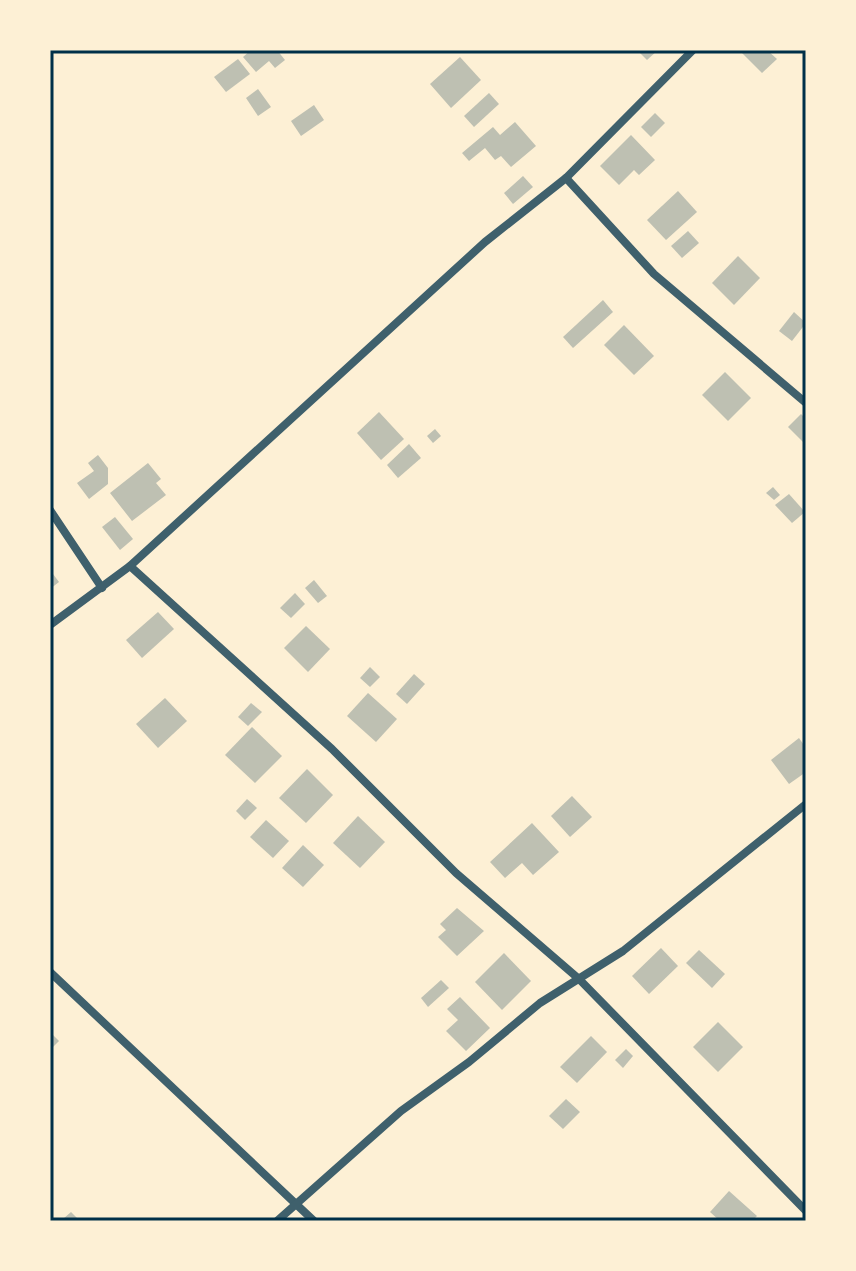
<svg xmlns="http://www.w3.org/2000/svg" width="856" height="1271" viewBox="0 0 856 1271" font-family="'Noto Sans',sans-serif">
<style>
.building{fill:#bec0b2}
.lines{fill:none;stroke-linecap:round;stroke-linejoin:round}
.minor{stroke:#3f606c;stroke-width:8}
.neatline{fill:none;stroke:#003049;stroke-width:3}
</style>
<rect width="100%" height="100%" fill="#fdf0d5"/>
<g class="building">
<path d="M251 50H277L285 60 275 68 269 61 256 72 243 57Z"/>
<path d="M637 50H658L647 60Z"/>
<path d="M739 50H767L777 59 762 73Z"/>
<path d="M460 57 481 80 451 108 430 84Z"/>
<path d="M238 59 250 74 226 92 214 77Z"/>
<path d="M258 89 271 107 258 116 246 98Z"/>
<path d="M489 93 499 104 474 127 464 116Z"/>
<path d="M314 105 324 120 301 136 291 121Z"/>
<path d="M655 113 665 123 651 137 641 127Z"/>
<path d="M515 122 536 146 511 167 501 156 495 160 485 148 469 161 462 153 493 127 500 135Z"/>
<path d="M631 135 655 160 639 175 634 170 619 185 600 166Z"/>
<path d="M523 176 533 187 513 204 504 193Z"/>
<path d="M678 191 697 212 666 240 647 220Z"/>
<path d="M688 231 699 243 682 258 671 246Z"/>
<path d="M738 256 760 278 734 305 712 283Z"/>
<path d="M603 300 613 312 573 348 563 337Z"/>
<path d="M794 312 806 323 792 341 779 331Z"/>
<path d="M624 325 654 356 634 375 604 345Z"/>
<path d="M725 372 751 398 728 421 702 395Z"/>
<path d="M379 412 404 439 381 460 357 433Z"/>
<path d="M801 414 806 419V445L788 427Z"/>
<path d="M435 429 441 436 433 443 427 436Z"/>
<path d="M409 444 421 458 398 478 387 465Z"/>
<path d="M98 455 108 468V484L89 499 77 483 94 471 88 463Z"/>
<path d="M148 463 161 479 156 483 166 495 132 521 110 493Z"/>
<path d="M773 487 780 495 774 500 766 493Z"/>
<path d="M789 494 805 512 792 523 775 505Z"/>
<path d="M115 517 133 539 120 550 102 527Z"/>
<path d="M50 570 59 582 50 589Z"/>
<path d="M314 580 327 596 318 603 305 588Z"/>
<path d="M295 593 305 604 291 618 280 608Z"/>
<path d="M158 612 174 629 142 658 126 640Z"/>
<path d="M306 626 330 649 308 672 284 648Z"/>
<path d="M370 667 380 677 370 687 360 678Z"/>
<path d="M414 674 425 684 407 704 396 694Z"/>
<path d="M368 693 397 719 376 742 347 716Z"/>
<path d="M165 698 187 721 158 748 136 724Z"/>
<path d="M251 703 262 712 248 726 238 717Z"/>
<path d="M252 727 282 756 255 783 225 755Z"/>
<path d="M799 738 806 748V772L789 784 771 760Z"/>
<path d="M307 769 333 795 306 823 279 798Z"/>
<path d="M572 796 592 817 570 837 551 816Z"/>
<path d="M247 799 257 808 245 820 236 811Z"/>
<path d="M358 816 385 842 360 868 333 843Z"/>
<path d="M266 820 289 841 273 858 250 837Z"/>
<path d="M532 823 559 852 533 875 522 863 505 878 490 862Z"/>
<path d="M303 845 324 865 303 887 282 868Z"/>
<path d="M457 908 484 931 457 956 438 937 446 930 440 924Z"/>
<path d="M661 948 678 966 649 994 632 976Z"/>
<path d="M699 950 725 974 712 988 686 963Z"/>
<path d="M504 953 531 981 502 1010 475 982Z"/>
<path d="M441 980 449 988 428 1007 421 998Z"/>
<path d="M460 997 490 1028 466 1051 446 1031 458 1020 447 1009Z"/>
<path d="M718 1022 743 1047 718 1072 693 1047Z"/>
<path d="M50 1032 59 1041 50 1050Z"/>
<path d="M591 1036 607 1052 577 1083 560 1067Z"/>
<path d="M626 1049 633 1056 623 1068 615 1060Z"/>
<path d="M566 1099 580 1112 563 1129 549 1116Z"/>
<path d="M729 1191 757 1216 752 1221H720L710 1212Z"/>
<path d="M71 1212 80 1221 63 1219Z"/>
</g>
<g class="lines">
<g class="minor">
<path d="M566 178 654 274 806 403"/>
<path d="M50 510 102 588"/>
<path d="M130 566 332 749 456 873 579 979 806 1211"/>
<path d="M50 625 130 566 485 242 566 178 693 50"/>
<path d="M50 972 314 1221"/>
<path d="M277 1221 401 1111 469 1062 540 1003 623 951 806 804"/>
</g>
</g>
<rect width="856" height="1271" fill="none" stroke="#fdf0d5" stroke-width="104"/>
<rect x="52" y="52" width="752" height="1167" class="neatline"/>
</svg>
